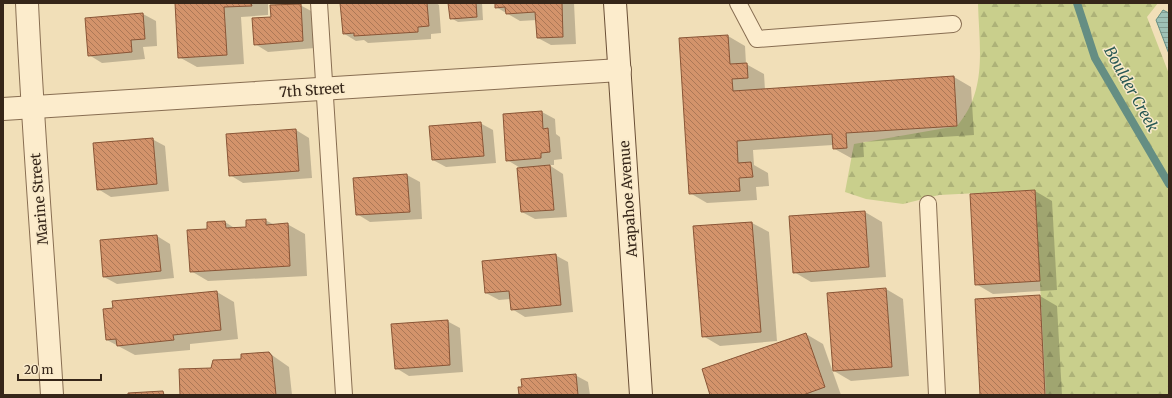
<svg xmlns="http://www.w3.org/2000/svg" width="1172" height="398" viewBox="0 0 1172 398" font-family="Merriweather,serif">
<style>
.forest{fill:url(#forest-firs)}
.water{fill:url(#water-rules);stroke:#658e83}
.shadow{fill:#0003}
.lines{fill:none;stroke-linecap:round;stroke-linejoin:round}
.stream{stroke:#658e83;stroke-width:8}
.building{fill:url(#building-back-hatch);stroke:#895536}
.lane-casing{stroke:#886e52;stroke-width:18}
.street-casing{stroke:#886e52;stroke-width:24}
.secondary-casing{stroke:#6a4f36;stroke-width:24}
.lane{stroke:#fceccc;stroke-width:16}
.street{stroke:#fceccc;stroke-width:22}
.secondary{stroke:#fceccc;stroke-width:22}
.labels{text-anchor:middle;stroke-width:3;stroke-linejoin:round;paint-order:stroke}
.street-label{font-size:14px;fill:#362619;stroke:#f8e9c9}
.water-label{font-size:15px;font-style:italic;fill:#275753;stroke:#f8e9c9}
</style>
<defs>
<pattern id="forest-firs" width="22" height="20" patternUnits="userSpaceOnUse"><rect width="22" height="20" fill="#c9cf8c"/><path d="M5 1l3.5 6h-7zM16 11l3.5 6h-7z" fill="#adb278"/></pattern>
<pattern id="water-rules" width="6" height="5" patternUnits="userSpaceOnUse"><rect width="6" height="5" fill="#9ec1b6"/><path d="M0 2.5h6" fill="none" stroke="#829d93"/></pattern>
<pattern id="building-back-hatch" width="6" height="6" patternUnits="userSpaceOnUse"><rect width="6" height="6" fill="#d3936b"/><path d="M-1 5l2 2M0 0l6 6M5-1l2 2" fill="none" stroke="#ac7857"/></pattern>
</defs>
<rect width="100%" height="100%" fill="#f1dfb8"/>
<path class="forest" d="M978 3H1158L1147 17 1169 74V395H1046L1035 190 939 195 903 204 866 199 845 192 854 144 957 126C988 90 979 47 978 3Z"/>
<path class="water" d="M1163 10 1169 13V54L1156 20Z"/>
<g class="shadow">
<path d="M176 3H268V15L241 17 244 64 197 67 179 57Z"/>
<path d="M341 3H436L439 5 441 33 431 34V39L368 43 364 40 356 41 343 33Z"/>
<path d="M449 3H482L483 20 458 22 451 18Z"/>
<path d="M496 3H574L576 44 551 45 538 38 537 20 520 21 496 7Z"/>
<path d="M300 5 313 12 315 48 268 52 255 44 272 18Z"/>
<path d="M143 14 156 21 157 46 143 47 145 59 102 63 89 55Z"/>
<path d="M728 36 745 46 746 64 764 74 765 90 954 77 971 87 974 135 863 142 864 157 851 158 833 148V145L753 150 754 165 768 173 769 186 756 187 757 200 707 203 690 193Z"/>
<path d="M542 112 555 119 556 134 560 137 562 159 554 160V165H549L563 174 567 217 535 219 522 212V169L507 160Z"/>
<path d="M480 123 493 130 496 163 446 167 433 160Z"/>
<path d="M296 130 309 138 312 178 243 183 230 175 227 135Z"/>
<path d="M152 139 165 146 169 191 111 197 98 189Z"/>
<path d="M407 175 420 182 422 219 370 222 357 214 355 178Z"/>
<path d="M1035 191 1052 201 1057 290 993 294 976 284Z"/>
<path d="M865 212 882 222 886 277 811 282 794 272Z"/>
<path d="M265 220 275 225 287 224 305 234 307 276 208 281 191 271 208 230 225 222 236 229 247 228Z"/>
<path d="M752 223 769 232 777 341 720 346 703 336 695 227Z"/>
<path d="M157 236 170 244 174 278 117 284 104 277 101 241Z"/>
<path d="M555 255 568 262 573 312 525 317 512 309 511 299 499 300 486 293Z"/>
<path d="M886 289 903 299 909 376 851 381 834 371Z"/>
<path d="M217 292 234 302 238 339 190 344V350L135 355 107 340 114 309 113 302Z"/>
<path d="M1040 296 1057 306 1062 395H981L976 299Z"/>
<path d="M447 321 460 328 463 372 409 376 396 368Z"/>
<path d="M806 334 823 344 841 395H712Z"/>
<path d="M269 353 289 367 292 395H181L212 369Z"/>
<path d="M575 375 588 382 590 395H520Z"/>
</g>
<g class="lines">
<path class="stream" d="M1077 3 1095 58 1169 184"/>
</g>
<g class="building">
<path d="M175 3H251L252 6 224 7 227 55 178 58Z"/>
<path d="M340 3H427L429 26 418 27V32L354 36V33L343 34Z"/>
<path d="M448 3H476L477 17 450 19Z"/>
<path d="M495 3H562L563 37 537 38 535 12 506 14 505 7 495 8Z"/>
<path d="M301 4 303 41 254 45 252 18 271 17 270 5Z"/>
<path d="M143 13 145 39 131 40 132 52 88 56 85 18Z"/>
<path d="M728 35 730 64 747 63 748 78 732 79 733 91 954 76 957 126 846 133 847 148 833 149 832 134 737 141 738 163 751 162 753 177 739 178 740 191 689 194 679 38Z"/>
<path d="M542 111 543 129 548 128 550 152 541 153V158L506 161 503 114Z"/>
<path d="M481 122 484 156 432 160 429 126Z"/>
<path d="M296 129 299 171 229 176 226 134Z"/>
<path d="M153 138 157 184 97 190 93 143Z"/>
<path d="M550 165 554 210 521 212 517 168Z"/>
<path d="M407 174 410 212 356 215 353 178Z"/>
<path d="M1035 190 1040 281 975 285 970 194Z"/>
<path d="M865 211 869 267 793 273 789 216Z"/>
<path d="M266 219V225L288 223 290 266 190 272 187 230 207 229V222L225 221 226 228 246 227V220Z"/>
<path d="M752 222 761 332 702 337 693 226Z"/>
<path d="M157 235 161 271 103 277 100 240Z"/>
<path d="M556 254 561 305 511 310 509 291 485 293 482 261Z"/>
<path d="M886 288 892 367 833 371 827 293Z"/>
<path d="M217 291 221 330 173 335 174 340 117 346 116 339 106 340 103 309 113 308 112 301Z"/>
<path d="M1040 295 1045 395H980L975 299Z"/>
<path d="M448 320 450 365 395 369 391 324Z"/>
<path d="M806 333 825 387 803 395H710L702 369Z"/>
<path d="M269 352 272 356 276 395H180L179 369 211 368 213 360 241 359V354Z"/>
<path d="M576 374 578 395H519L518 387H522L521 379Z"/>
<path d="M163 391 164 395H128V393Z"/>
</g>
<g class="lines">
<defs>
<g id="lane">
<path d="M319 3 344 395"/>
<path d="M738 3 757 39 953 24"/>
<path d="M928 204 937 395"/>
</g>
<g id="street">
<path d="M27 3C33 134 44 264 52 395"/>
<path d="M3 109 620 70"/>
</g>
<path id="secondary" d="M615 3 641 395"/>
</defs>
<use href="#lane" class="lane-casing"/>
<use href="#street" class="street-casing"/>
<use href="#secondary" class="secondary-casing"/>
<use href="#lane" class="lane"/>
<use href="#street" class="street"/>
<use href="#secondary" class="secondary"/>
</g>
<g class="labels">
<g class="street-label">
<text transform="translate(312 90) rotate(-4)" y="5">7th Street</text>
<text transform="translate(39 199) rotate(-95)" y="5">Marine Street</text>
<text transform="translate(628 199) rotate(-94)" y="5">Arapahoe Avenue</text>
</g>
<g class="water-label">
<text transform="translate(1131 89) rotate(61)" y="5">Boulder Creek</text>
</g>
</g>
<rect width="1172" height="398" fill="none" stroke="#362619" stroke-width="8"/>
<path d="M18 374v6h83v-6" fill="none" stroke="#362619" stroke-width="2"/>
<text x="24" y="374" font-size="12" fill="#362619" stroke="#f8e9c9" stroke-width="3" paint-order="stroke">20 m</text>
</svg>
